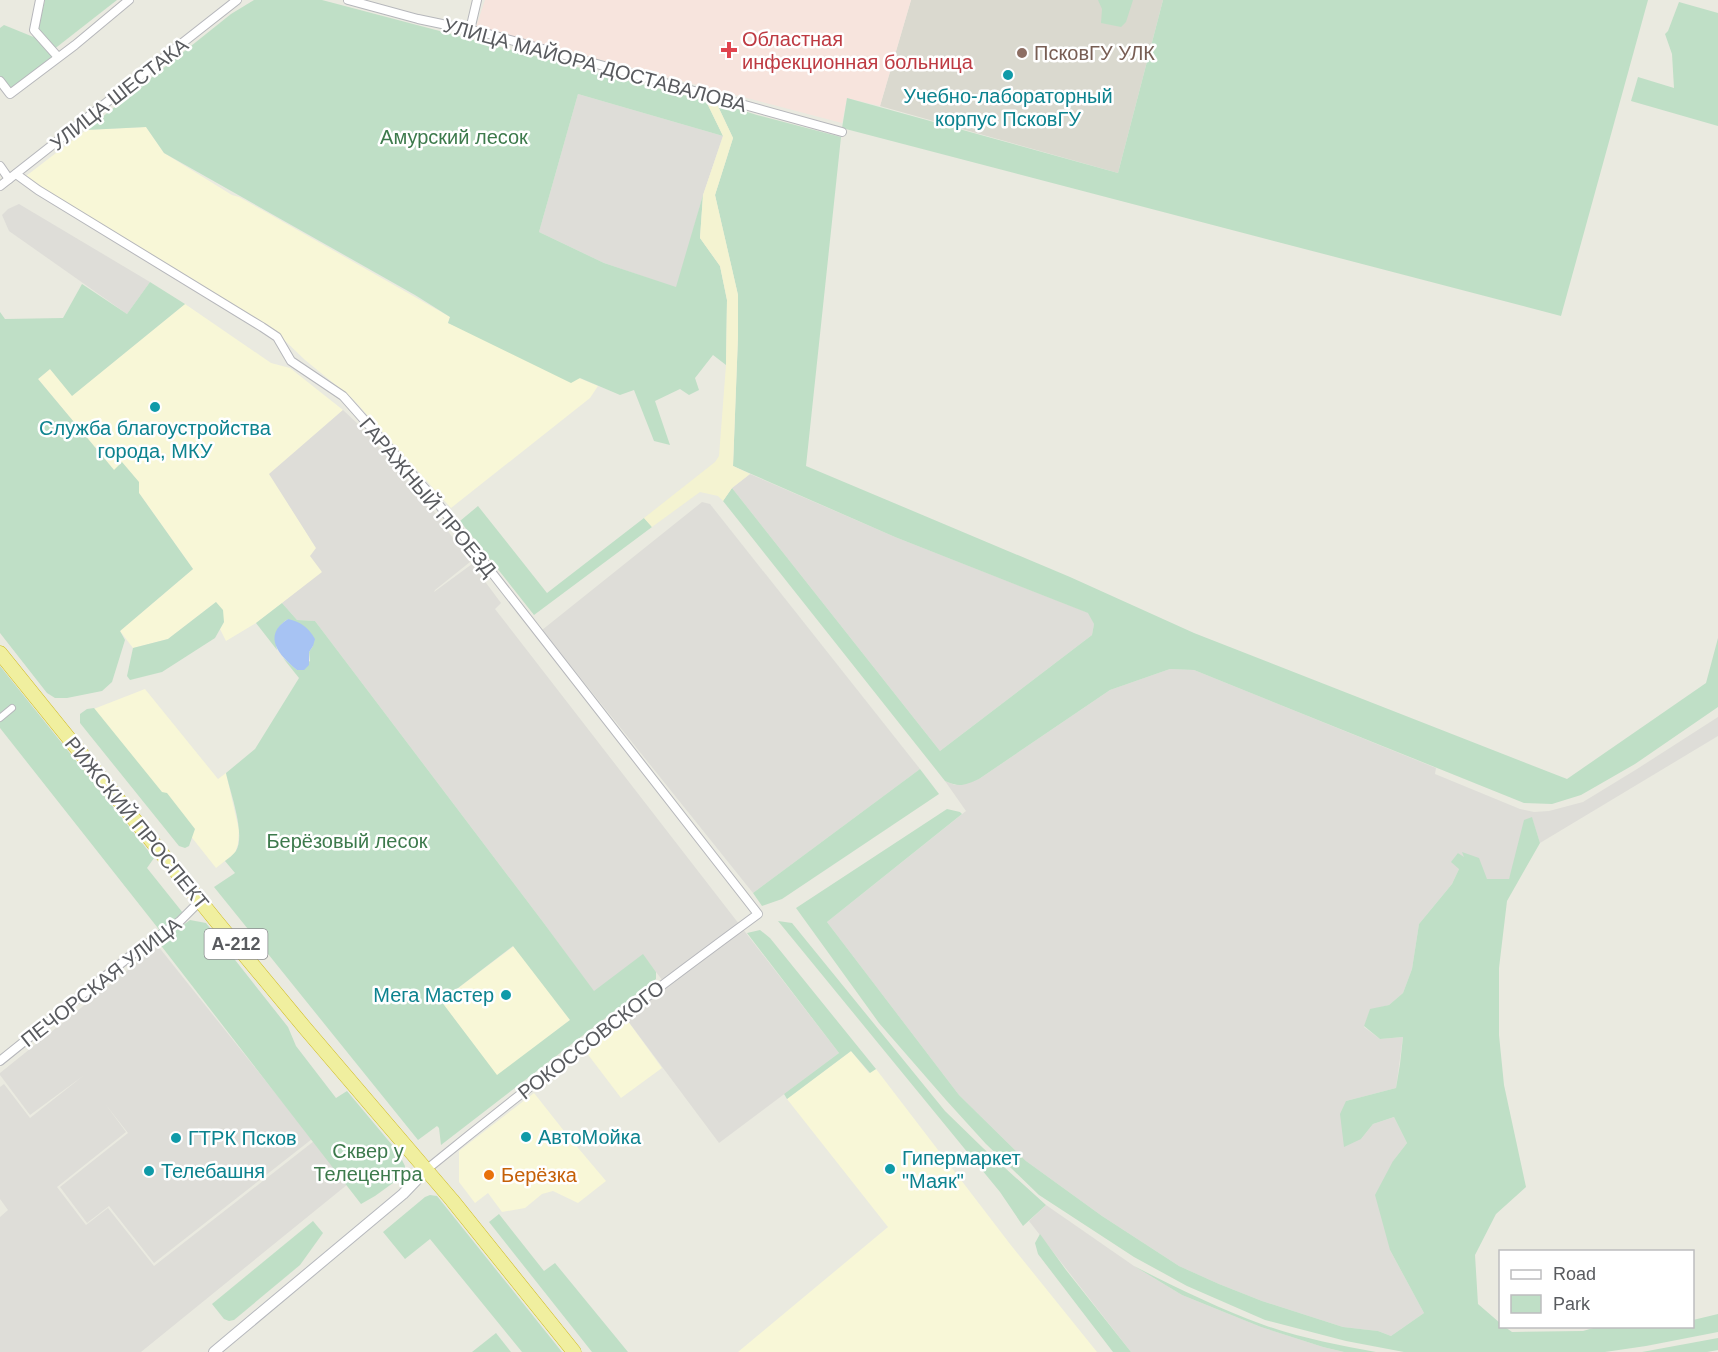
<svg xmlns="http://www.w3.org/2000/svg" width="1718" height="1352" viewBox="0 0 1718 1352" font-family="Arial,sans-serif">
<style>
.commercial{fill:#f8f7d7}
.industrial{fill:#deddd8}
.education{fill:#dad9cf}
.medical{fill:#f7e4dd}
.green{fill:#bfdfc6;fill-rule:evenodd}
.sand{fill:#f4f3d1}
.water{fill:#a7c3f3}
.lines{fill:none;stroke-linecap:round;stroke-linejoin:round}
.pedestrian-casing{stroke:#b6b7bb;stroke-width:8}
.minor-casing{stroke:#b6b7bb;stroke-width:10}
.secondary-casing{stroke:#b6b8bd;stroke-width:12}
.trunk-casing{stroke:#cfba1b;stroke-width:15}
.pedestrian{stroke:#fff;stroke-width:6}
.minor{stroke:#fff;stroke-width:8}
.secondary{stroke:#fff;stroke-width:10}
.trunk{stroke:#f0ef9f;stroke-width:14}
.health-dot{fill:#e0444e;stroke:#fff;stroke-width:2}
.education-dot{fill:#8d6e63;stroke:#fff;stroke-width:2}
.culture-dot{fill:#0f9aa8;stroke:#fff;stroke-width:2}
.food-dot{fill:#e8710a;stroke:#fff;stroke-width:2}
.labels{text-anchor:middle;stroke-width:5;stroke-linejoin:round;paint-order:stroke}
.shield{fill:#fff;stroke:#8b8c8f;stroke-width:1.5}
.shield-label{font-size:18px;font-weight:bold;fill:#595b5f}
.health-label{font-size:20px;fill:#be3a42;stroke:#fff;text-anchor:start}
.education-label{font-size:20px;fill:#785e54;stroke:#fff;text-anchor:start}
.street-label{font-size:20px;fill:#595b5f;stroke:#fff}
.culture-label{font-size:20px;fill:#0d838f;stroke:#fff;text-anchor:start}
.park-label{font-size:20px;fill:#3d7a4c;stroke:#fff}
.food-label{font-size:20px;fill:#c56008;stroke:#fff;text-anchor:start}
</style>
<rect width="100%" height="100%" fill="#eaeae0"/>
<g class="commercial">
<path d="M146 127 164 153 232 195 239 197 264 211 450 317 448 323 598 386 590 398 451 508 353 399 305 360 278 334 196 281 64 202 26 176 86 130Z"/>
<path d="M185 304 271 363 290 368 343 410 270 474 316 548 322 573 256 623 226 641 220 629 224 622 216 602 168 639 133 648 120 631 193 569 139 493 114 470 38 379 50 369 73 395Z"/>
<path d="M145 689 218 779 226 773 239 830 238 844 235 853 216 868 91 710Z"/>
<path d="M514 946 570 1020 497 1076 441 1001Z"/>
<path d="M625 1017 662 1068 621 1098 583 1048Z"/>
<path d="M851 1051 869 1073 876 1069 1010 1244 1097 1352H738L888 1227 787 1099Z"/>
<path d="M534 1093 568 1136 606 1181 578 1203 553 1191 542 1194 525 1208 502 1212 488 1193 475 1203 459 1182V1151Z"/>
</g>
<g class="industrial">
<path d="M578 94 723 136 703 195 677 288 604 263 539 232Z"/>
<path d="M19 204 150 282 127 314 9 231 2 215 8 209Z"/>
<path d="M343 410 359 425 428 503 470 562 435 590 434 592 472 564 501 603 495 609 839 1053 719 1143 625 1017 666 985 643 955 594 992 543 922 315 621 297 620 282 603 322 572 310 556 316 548 269 474Z"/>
<path d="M750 474 895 537 1089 613 1094 624 1092 635 940 751 732 488Z"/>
<path d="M702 502 710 504 920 769 753 893 542 630Z"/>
<path d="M1170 669 1194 670 1436 768 1435 774 1520 809 1534 812 1549 811 1583 802 1637 769 1718 717V736L1540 843 1532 818 1509 879H1487L1458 853 1459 869 1452 884 1419 924 1412 969 1403 993 1389 1005 1370 1010 1364 1027 1380 1039 1403 1037 1396 1088 1346 1101 1361 1139 1373 1124 1394 1117 1407 1143 1393 1161 1390 1250 1424 1313 1391 1336 1378 1331 1343 1327 1262 1301 1219 1284 1179 1266 1102 1216 1026 1161 959 1095 827 922 966 811 945 781 955 785 979 779 1110 690Z"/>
<path d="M158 946 312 1139 154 1263 109 1206 87 1223 60 1187 128 1133 106 1105 126 1132 57 1187 86 1225 108 1208 154 1266 314 1141 348 1184 141 1352H0V1217L8 1210 0 1199V1087L4 1084 30 1118 83 1076 30 1115 0 1075V1073Z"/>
<path d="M1046 1205 1134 1266 1182 1295 1261 1327 1323 1347 1344 1352H1131L1029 1221Z"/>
</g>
<path class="education" d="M911 0H1163L1118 173 880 106Z"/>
<path class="medical" d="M485 0H911L880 106 847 98 842 123 476 27Z"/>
<g class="green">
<path d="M45 0H117L53 50 39 33V24Z"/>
<path d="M254 0H322L706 101 723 136 578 94 539 232 604 263 676 287 703 195 700 238 720 266 727 300 726 365 713 355 695 378 699 390 689 395 680 389 655 401 670 445 654 441 634 390 620 395 580 378 571 383 448 323 450 317 415 295 164 153 146 127 86 130 231 14Z"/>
<path d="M1098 0H1133L1126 22 1121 27 1101 23 1102 9Z"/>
<path d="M1163 0H1648L1561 316 842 128 847 98 1118 173Z"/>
<path d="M1679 2 1718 13V126L1631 101 1638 77 1674 88 1672 54 1665 34 1668 31Z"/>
<path d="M4 25 36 38 53 57 10 91 0 78V28Z"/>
<path d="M716 102 757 115 841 137 806 466 1070 577 1194 633 1567 779 1706 683 1718 638V707L1635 764 1581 795 1552 804 1524 803 1194 670 1170 669 1110 690 979 779C965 785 960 788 945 781L723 501 732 488 940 751 1092 635 1094 624 1088 613 895 537 733 466 738 336V295L715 195 733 138Z"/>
<path d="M150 282 185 304 72 396 50 369 38 379 114 470 122 462 139 482V493L193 569 120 631 125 640 112 682 102 691 67 698H55L47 693 0 633V312L5 319 63 318 82 284 127 314Z"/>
<path d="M478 506 547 593 644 518 652 527 534 615 460 521Z"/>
<path d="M216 602 223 610 224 622 215 638 162 672 130 680 127 676 133 648 168 639Z"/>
<path d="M282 603 297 620 315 621 543 922 594 991 643 954 656 972V979L441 1145 439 1128 437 1126 418 1140 214 887 235 873 225 861C229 858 233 855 236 851 246 834 230 792 226 773L255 749 299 678 283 658 297 670 310 661 309 652 313 646 288 619C276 626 274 636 277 650L256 623ZM513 946 570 1020 497 1075 441 1001Z"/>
<path d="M0 666 154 858 147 868 183 913 161 932 0 728Z"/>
<path d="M94 708 162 792 167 793 195 829 189 846 185 848 179 846 80 723V714L87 709Z"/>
<path d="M920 769 939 794 782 899 762 906 753 893Z"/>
<path d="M947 809 960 812 962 814 827 922 959 1095 1026 1161 1102 1216 1179 1266 1219 1284 1262 1301 1343 1327 1378 1331 1391 1336 1424 1313 1390 1250 1375 1195 1393 1161 1407 1143 1394 1117 1373 1124 1361 1139 1344 1147 1340 1114 1346 1101 1396 1088 1400 1064 1403 1037 1380 1039 1364 1026 1370 1009 1389 1005 1403 993 1412 969 1419 924 1452 884 1459 869 1451 862 1458 853 1464 857 1462 852 1479 858 1487 879H1509L1524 820 1532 817 1540 843 1507 901 1499 968V1035L1504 1085 1526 1187 1496 1214 1475 1255 1478 1304 1500 1323V1326L1505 1327 1512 1332 1583 1331 1600 1326H1692L1693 1320 1718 1314V1332L1646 1346 1605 1352H1404L1346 1341 1265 1320 1187 1286 1134 1257 1039 1195 986 1144 946 1100 879 1023 796 908Z"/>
<path d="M190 920 206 923 288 1027 296 1046 336 1098 347 1091 398 1152 405 1166 404 1175 375 1196 361 1204 159 943Z"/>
<path d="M778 921 792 923 945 1111 983 1148 1046 1205 1023 1226 1000 1192Z"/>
<path d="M760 930 770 938 876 1069 870 1073 851 1051 787 1099 784 1094 839 1053 747 933Z"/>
<path d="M430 1195 437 1196 562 1352H522L430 1239 405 1259 383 1232 425 1197Z"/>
<path d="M499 1214 544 1271 555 1263 628 1352H592L489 1222Z"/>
<path d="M313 1221 323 1233 300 1265 234 1320 229 1321 224 1319 212 1304Z"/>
<path d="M1040 1234 1066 1270 1131 1352H1113L1038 1254 1035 1243Z"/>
<path d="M1134 1266C1177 1288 1220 1309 1264 1325 1301 1338 1338 1345 1376 1352H1344L1323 1347 1261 1327 1182 1295Z"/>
<path d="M496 1333 511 1352H472Z"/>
<path d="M1718 1338V1350L1707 1352H1642Z"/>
</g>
<path class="sand" d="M706 101 716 102 733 138 715 195 738 295V336L733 466 750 474 732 488 723 501 718 496 700 492 652 527 644 518 715 462 719 456 726 365 727 300 720 266 700 238 703 195 723 136Z"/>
<path class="water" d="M288 619C301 622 308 627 315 639L313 646 309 652V665L304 670H297C280 656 261 636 288 619Z"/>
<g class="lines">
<defs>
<path id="pedestrian" d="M0 718 12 708"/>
<g id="minor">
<path d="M40 0 34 30 58 57"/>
<path d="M348 0 418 19 485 33 842 132"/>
<path d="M470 30 477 0"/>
<path d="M0 81 10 94 75 45 129 0"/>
<path d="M0 166 9 179"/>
<path d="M16 174 38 190 262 327 277 337 291 361 343 396 436 501 758 914C645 997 534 1082 426 1170"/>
<path d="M0 186 237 0"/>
<path d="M0 1061 134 953 180 921 200 901"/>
</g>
<path id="secondary" d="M214 1352 403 1194 426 1170"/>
<path id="trunk" d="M0 653 217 922 305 1028 452 1200 574 1352"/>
</defs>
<use href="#pedestrian" class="pedestrian-casing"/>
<use href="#minor" class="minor-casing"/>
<use href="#secondary" class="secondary-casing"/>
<use href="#trunk" class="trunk-casing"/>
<use href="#pedestrian" class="pedestrian"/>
<use href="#minor" class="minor"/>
<use href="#secondary" class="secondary"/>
<use href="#trunk" class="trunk"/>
</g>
<path class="health-dot" d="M726 41h6v6h6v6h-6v6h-6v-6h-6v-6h6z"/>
<circle class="education-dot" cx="1022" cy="53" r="6"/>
<g class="culture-dot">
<circle cx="1008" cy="75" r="6"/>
<circle cx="155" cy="407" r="6"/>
<circle cx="506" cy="995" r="6"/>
<circle cx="526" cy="1137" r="6"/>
<circle cx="176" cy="1138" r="6"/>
<circle cx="890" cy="1169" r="6"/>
<circle cx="149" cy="1171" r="6"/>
</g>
<circle class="food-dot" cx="489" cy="1175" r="6"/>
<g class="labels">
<rect class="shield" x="204.5" y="929" width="63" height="30" rx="4.5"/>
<g class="shield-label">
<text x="236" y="950">А-212</text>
</g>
<g class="health-label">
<text x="742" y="46">Областная<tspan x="742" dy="23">инфекционная больница</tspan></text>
</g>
<g class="education-label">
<text x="1034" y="60">ПсковГУ УЛК</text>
</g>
<g class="street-label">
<text transform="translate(595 65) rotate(15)" y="7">УЛИЦА МАЙОРА ДОСТАВАЛОВА</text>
<text transform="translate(119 94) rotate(-38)" y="7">УЛИЦА ШЕСТАКА</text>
<text transform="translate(428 497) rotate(50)" y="7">ГАРАЖНЫЙ ПРОЕЗД</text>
<text transform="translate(137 823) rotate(51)" y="7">РИЖСКИЙ ПРОСПЕКТ</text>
<text transform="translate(101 982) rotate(-38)" y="7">ПЕЧОРСКАЯ УЛИЦА</text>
<text transform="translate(591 1040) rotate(-38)" y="7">РОКОССОВСКОГО</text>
</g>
<g class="culture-label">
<text x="1008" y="103" text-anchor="middle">Учебно-лабораторный<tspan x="1008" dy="23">корпус ПсковГУ</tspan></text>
<text x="155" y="435" text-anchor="middle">Служба благоустройства<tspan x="155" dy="23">города, МКУ</tspan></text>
<text x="494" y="1002" text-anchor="end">Мега Мастер</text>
<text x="538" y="1144">АвтоМойка</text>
<text x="188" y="1145">ГТРК Псков</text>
<text x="902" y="1165">Гипермаркет<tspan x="902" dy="23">"Маяк"</tspan></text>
<text x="161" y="1178">Телебашня</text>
</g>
<g class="park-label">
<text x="454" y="144">Амурский лесок</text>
<text x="347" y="848">Берёзовый лесок</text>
<text x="368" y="1158">Сквер у<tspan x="368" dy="23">Телецентра</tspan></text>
</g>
<g class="food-label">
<text x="501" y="1182">Берёзка</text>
</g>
</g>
<rect x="1499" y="1250" width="195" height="78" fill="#ffffff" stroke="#bdbdbf" stroke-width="1.5"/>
<rect x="1511" y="1270" width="30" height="9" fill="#ffffff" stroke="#bdbdbf" stroke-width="1.5"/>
<text x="1553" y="1280" font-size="18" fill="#595b5f">Road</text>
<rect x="1511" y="1295" width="30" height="18" fill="#bfdfc6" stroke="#bdbdbf" stroke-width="1.5"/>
<text x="1553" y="1310" font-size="18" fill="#595b5f">Park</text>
</svg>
